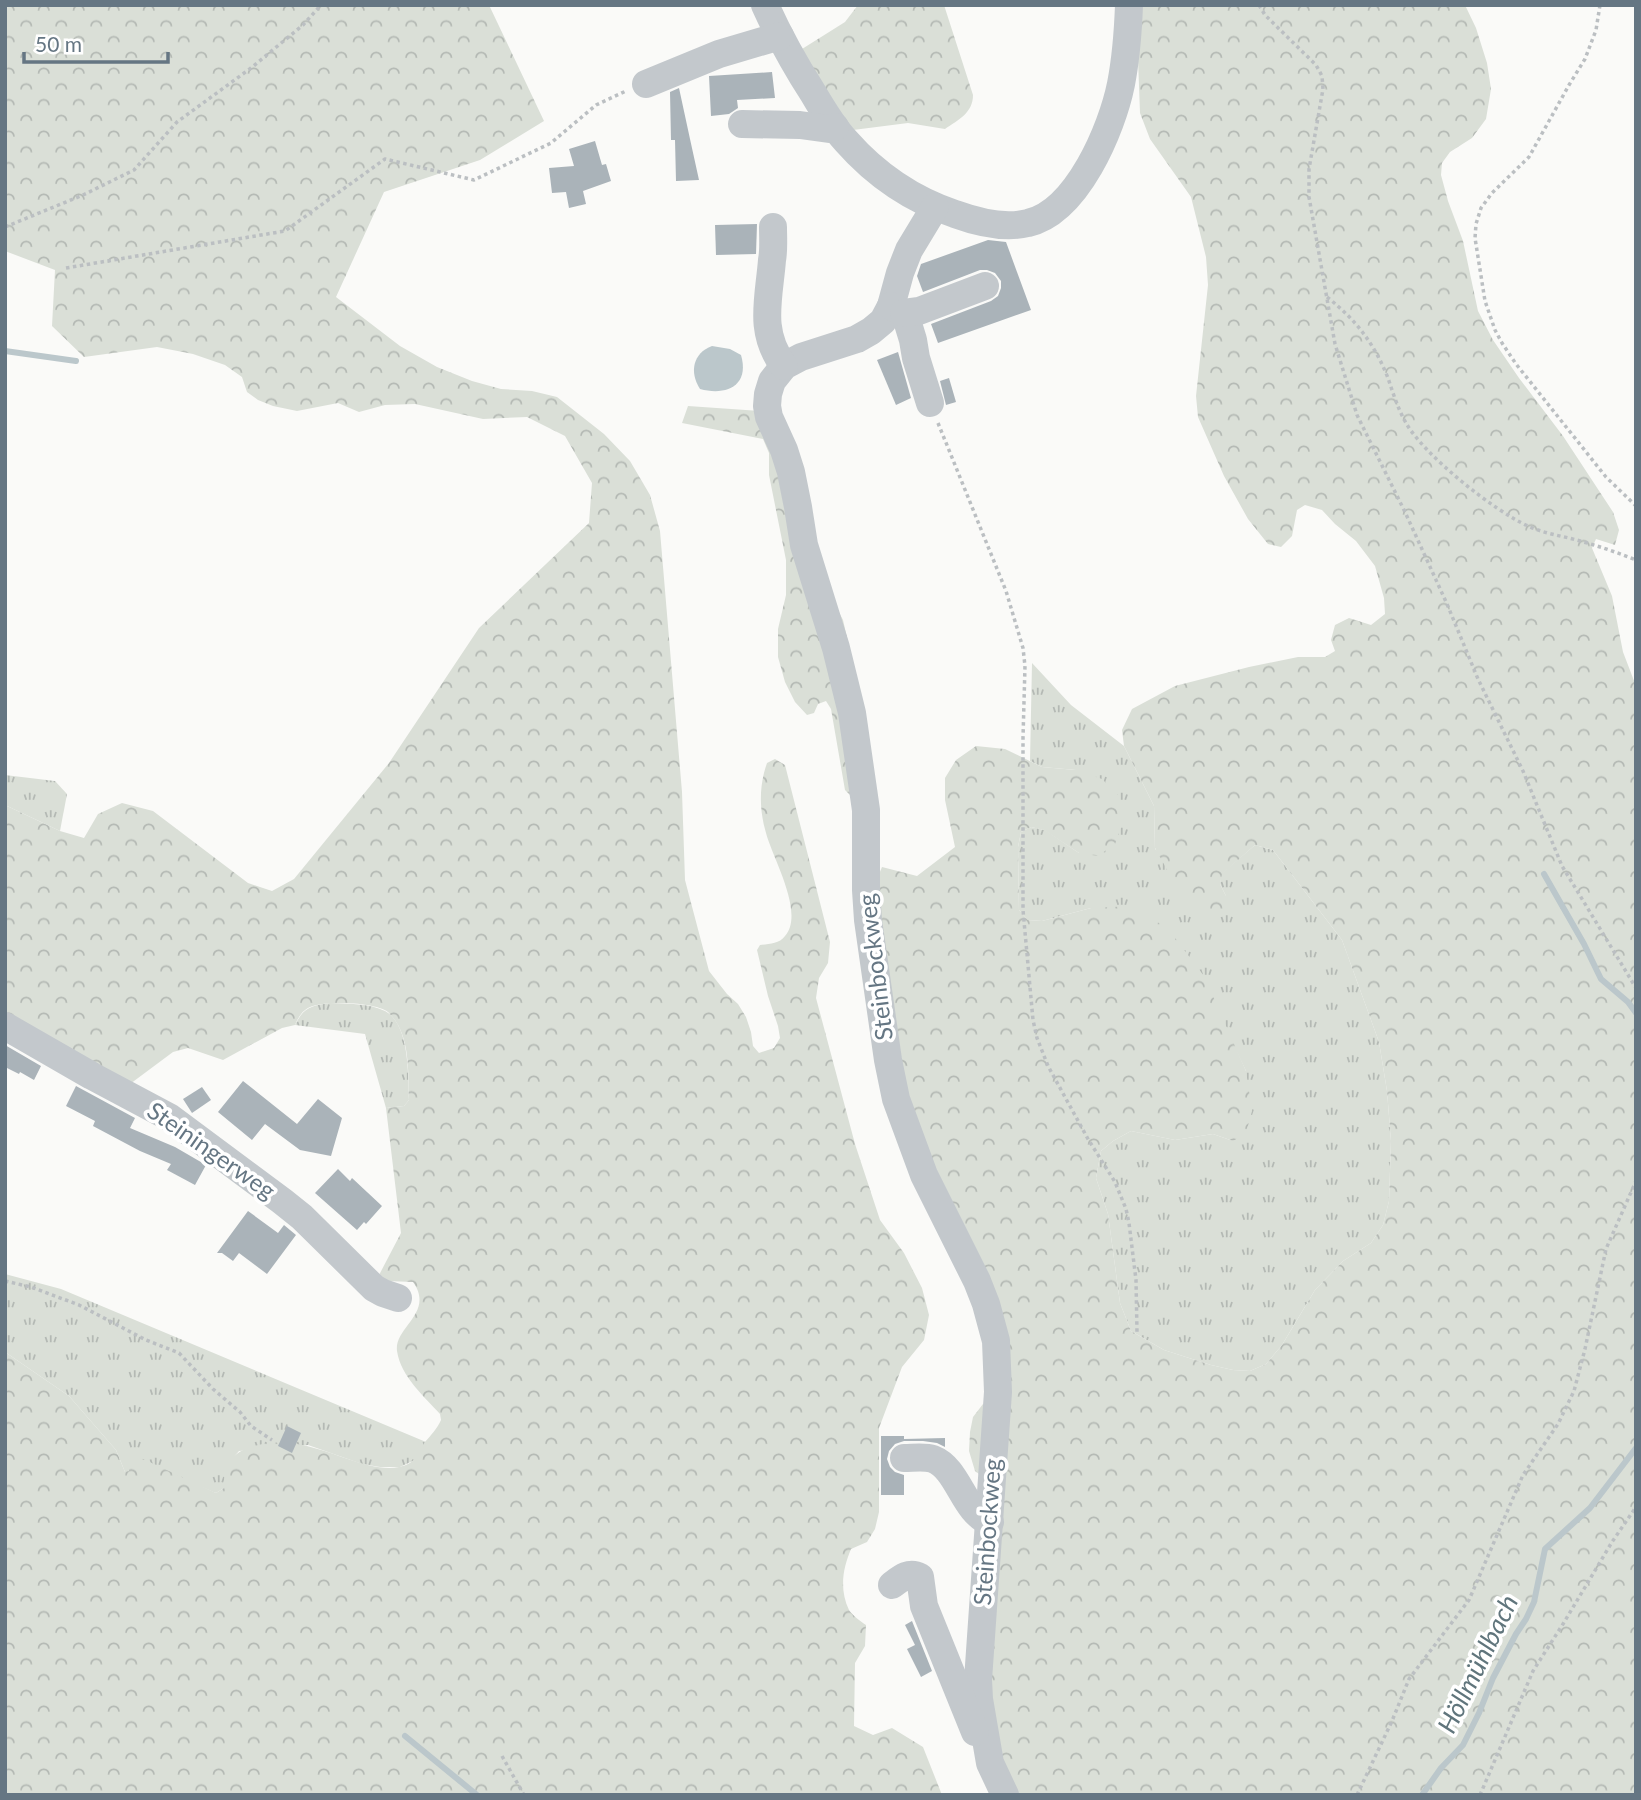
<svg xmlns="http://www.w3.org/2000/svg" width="1641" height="1800" viewBox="0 0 1641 1800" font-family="Lato,sans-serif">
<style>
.grass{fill:url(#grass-tufts)}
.forest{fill:url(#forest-crowns)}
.water{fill:#bbc7cb}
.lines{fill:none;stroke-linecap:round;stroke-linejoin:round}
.stream{stroke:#bbc7cb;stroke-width:6}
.building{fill:#aab3b9}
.path{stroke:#bbbfc2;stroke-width:3.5;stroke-dasharray:3.5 3.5;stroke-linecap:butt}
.minor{stroke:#c3c8cc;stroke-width:28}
.labels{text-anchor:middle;stroke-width:7;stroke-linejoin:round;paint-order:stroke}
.street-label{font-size:24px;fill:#657683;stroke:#fff}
.water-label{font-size:26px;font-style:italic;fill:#60757c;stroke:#fff}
</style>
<defs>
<pattern id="grass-tufts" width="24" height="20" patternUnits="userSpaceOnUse" patternTransform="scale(1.75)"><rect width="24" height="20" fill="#dadfd7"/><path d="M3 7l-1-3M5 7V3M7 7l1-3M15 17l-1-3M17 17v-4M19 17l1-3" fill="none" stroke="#b4b9b4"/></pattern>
<pattern id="forest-crowns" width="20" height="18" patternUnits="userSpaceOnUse" patternTransform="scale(1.75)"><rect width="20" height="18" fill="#dadfd7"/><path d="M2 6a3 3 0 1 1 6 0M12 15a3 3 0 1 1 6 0" fill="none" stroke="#b4b9b4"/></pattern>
</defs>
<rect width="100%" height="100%" fill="#fafaf8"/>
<g class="grass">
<path d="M1032 663 1071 705 1124 746 1154 806 1155 849 1226 896 1220 884 1221 874 1255 845 1273 850 1342 940 1379 1042 1387 1091 1391 1141 1389 1201 1383 1225 1371 1243 1343 1261 1315 1290 1282 1345 1266 1364 1250 1371 1233 1370 1211 1365 1164 1350 1131 1331 1120 1303 1108 1214 1096 1178 1101 1151 1113 1141 1131 1131 1175 1140 1213 1134 1233 1141 1246 1071 1234 1046 1091 908 1042 921 1028 920 1019 910 1018 847 1021 832 1031 827 1045 830 1079 853 1076 770 1042 767 1030 761Z"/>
<path d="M5 775 55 781 67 794 60 831 5 805Z"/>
<path d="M330 1003C348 1004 369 1003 385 1011 410 1024 408 1076 409 1100L404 1106 386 1108 365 1034 295 1025C304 1007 311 1006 330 1003Z"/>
<path d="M5 1274 61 1289 426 1442 417 1459 400 1467H380L362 1464 308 1445 239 1451 227 1465 224 1488 216 1493 187 1481 125 1472 116 1450 69 1396 5 1352Z"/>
</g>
<g class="forest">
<path d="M5 5H489L544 121 480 160 384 192 336 297 400 346 437 367 472 381 501 389 532 391 557 397 604 434 630 461 650 495 660 531 682 792 685 880 709 971 727 994 738 1004 746 1017 751 1032 753 1046 759 1053 774 1048 780 1038 778 1026 768 996 757 950 760 945C769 944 779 944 785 936 805 913 773 859 766 833 759 809 759 786 767 763L775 759 785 765 830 942 828 963 819 978 816 998 855 1144 880 1220 904 1253 922 1288 929 1315 924 1340 902 1367 879 1428V1512L875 1529 867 1542 851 1549C843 1568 839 1589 849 1610 853 1616 860 1621 866 1625L865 1646 855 1663 854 1726 873 1735 892 1728 923 1747 942 1795H5V1352L69 1396 116 1450 125 1472 129 1471 130 1462 136 1458H141L216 1493 224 1488C224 1481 224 1473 226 1466 229 1459 239 1451 246 1449 282 1434 316 1448 351 1460 366 1465 384 1470 399 1467 416 1464 417 1454 425 1442 431 1435 437 1429 441 1420L440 1414C424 1396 401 1377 397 1351 394 1327 435 1313 413 1282L387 1281 378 1277 401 1233 386 1108 404 1106 409 1100C408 1076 410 1047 398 1025 396 1021 391 1015 388 1012 374 1002 329 1001 313 1006 304 1008 298 1017 295 1025L282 1028 223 1060 188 1048 173 1052 130 1084 5 1014V805L60 831 84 838 98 814 122 803 153 811 248 883 272 891 294 879 389 763 479 628 589 523 592 483 565 436 527 417 483 419 415 404 385 405 359 412 338 403 297 411 273 406 258 400 247 392 242 377 225 365 193 354 157 347 84 357 52 326 55 270 5 251Z"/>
<path d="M858 5H944L973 95C973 113 958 120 945 129L908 123 853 130 827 95 802 49 845 22Z"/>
<path d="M1136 5H1465L1476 28 1487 63 1491 89 1486 119 1472 138 1450 152 1442 163 1441 175 1448 201 1463 241 1478 311 1493 340 1519 378 1563 436 1613 512 1619 530 1615 545 1596 539 1592 548 1612 596 1623 652 1636 686V1795H1011L1000 1762 988 1692 999 1489 975 1471 969 1451 970 1432 973 1417 983 1404 1007 1397 913 1132 874 886 882 867 917 876 955 847 945 800V778L956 760 976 746 1005 749 1042 767 1076 770 1102 779 1119 796 1123 822 1115 844 1098 856 1079 853 1044 830 1031 827 1021 832 1018 847 1019 910 1028 920 1042 921 1091 908 1134 906 1169 930 1204 976 1246 1071 1252 1111 1246 1133 1233 1141 1213 1134 1175 1140 1131 1131 1113 1141 1101 1151 1096 1178 1108 1214 1120 1303 1131 1331 1164 1350 1211 1365 1233 1370 1250 1371 1266 1364 1282 1345 1315 1290 1343 1261 1371 1243 1383 1225 1389 1201 1391 1141 1387 1091 1379 1042 1342 940 1273 850 1255 845 1222 874 1220 884 1226 896 1225 910 1218 916 1208 915 1192 904 1175 884 1155 848 1154 806 1124 746 1122 730 1132 709 1175 686 1249 667 1298 657H1325L1335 651 1331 640 1335 625 1349 618 1371 625 1385 614 1384 598 1375 566 1356 541 1335 524 1322 510 1305 505 1297 510 1292 536 1281 547 1268 544 1248 519 1224 476 1198 417 1196 396 1208 285 1206 257 1191 197 1150 139 1140 113Z"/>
<path d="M688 406 760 411 823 581 843 620 852 659V797L845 790 831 709 826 701 818 704 814 713 807 715 795 702 785 682 778 657V629L786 595V560L769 475V453L763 439 682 423Z"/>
</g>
<path class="water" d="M712 346 730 349 741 355C750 386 726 396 700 389 689 372 693 353 712 346Z"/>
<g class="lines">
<g class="stream">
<path d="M5 351 76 361"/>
<path d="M1544 874 1584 944 1601 979 1628 1002 1636 1013"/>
<path d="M405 1736 477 1795"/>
<path d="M1422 1795 1441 1768 1463 1745 1479 1713 1493 1678 1516 1634 1526 1619 1534 1602 1545 1549 1590 1508 1636 1448"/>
</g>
</g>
<g class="building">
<path d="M772 72 775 98 737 100 738 108 729 114 711 116 709 76Z"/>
<path d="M679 88 690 139 699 180 676 181 675 140H671L670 92Z"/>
<path d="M595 141 602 165 606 164 611 181 583 191 586 204 569 208 566 192 552 193 549 168 574 166 569 149Z"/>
<path d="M757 224 756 254 716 255 715 225Z"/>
<path d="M988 240 1006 242 1031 310 938 343 931 324 991 301 998 296 1001 288V281L995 273 987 270H980L923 292 917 276 921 264Z"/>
<path d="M898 352 911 398 896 405 877 360Z"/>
<path d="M949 378 956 402 946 405 940 381Z"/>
<path d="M5 1045 41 1066 34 1080 20 1072 19 1074 5 1067Z"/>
<path d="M243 1081 297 1124 318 1099 342 1118 331 1156 300 1150 265 1124 252 1140 218 1112Z"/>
<path d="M76 1086 135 1118 130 1128 175 1147 206 1165 195 1185 167 1170 171 1164 140 1151 93 1126 95 1121 66 1106Z"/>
<path d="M202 1087 211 1100 192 1113 183 1099Z"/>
<path d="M338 1169 350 1181 352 1178 382 1206 366 1224 364 1222 357 1230 315 1193Z"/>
<path d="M248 1211 278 1233 284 1225 296 1235 267 1274 239 1253 233 1261 222 1253H217Z"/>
<path d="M287 1426 301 1433 292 1453 278 1446Z"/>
<path d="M881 1436H904V1439L945 1438V1447L937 1443 923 1441H904L895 1444 889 1451 887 1459 890 1467 895 1472 904 1475V1495H881Z"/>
<path d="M912 1621 932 1671 921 1677 907 1649 915 1645 905 1625Z"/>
</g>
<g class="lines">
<g class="path">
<path d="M1259 5 1265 15 1316 65 1322 76 1323 89 1309 169V197L1335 344 1357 415 1405 512 1447 604 1478 679 1523 771 1562 866 1636 988"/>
<path d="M1600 5 1596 30 1585 59 1569 85 1529 157 1492 193 1481 208 1476 224 1475 238 1485 301 1495 330 1502 343 1516 364 1606 477 1636 506"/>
<path d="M5 227 83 195 134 170 177 122 251 68 303 25 321 5"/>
<path d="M66 268 285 231 385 159 474 180 551 143 596 105 626 91"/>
<path d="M1327 297C1356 320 1374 343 1388 378 1393 393 1398 409 1406 423 1424 455 1494 511 1528 526 1541 532 1555 535 1569 538 1592 544 1614 551 1636 560"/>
<path d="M938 423 1006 591 1023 648 1025 666 1023 738V910L1033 1020 1037 1038 1048 1066 1088 1139 1115 1182 1126 1209 1129 1223 1136 1280 1137 1332"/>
<path d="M5 1281 31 1287 79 1305 146 1340 179 1353 213 1389 240 1412 251 1426 272 1440"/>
<path d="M502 1756 524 1795"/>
<path d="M1357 1795 1392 1721 1409 1679 1469 1600 1523 1475 1558 1424 1574 1391 1585 1349 1606 1249 1636 1181"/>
<path d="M1480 1795 1533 1671 1563 1624 1612 1542 1636 1507"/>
</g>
<g class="minor">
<path d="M765 5C779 36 795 65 813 93 823 110 833 127 846 141 875 174 913 200 955 214 977 222 1004 229 1028 223 1077 212 1112 129 1121 84 1126 58 1128 32 1129 5"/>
<path d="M646 84 719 54 780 36"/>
<path d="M742 124 800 125 829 129 835 127"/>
<path d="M935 207 909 250 900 273 891 306 883 321 871 331 857 339 801 357 784 366 772 381 768 394 767 406 769 417 784 450 791 472 798 507 804 545 836 648 852 713 866 810V890L868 920 888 1060 896 1099 924 1175 977 1281 986 1304 996 1341 998 1392 978 1680 979 1699 990 1763 1005 1795"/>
<path d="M773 227C773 238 774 250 772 260 769 299 758 332 784 366"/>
<path d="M891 306 904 313 906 317 913 340 916 358 930 403"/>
<path d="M904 313 919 311 985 286"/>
<path d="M5 1026 92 1076 169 1117 282 1201 302 1217 374 1288 383 1293 398 1298"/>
<path d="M904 1458C913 1458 924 1456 933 1459 959 1469 963 1512 990 1522"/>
<path d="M892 1585C901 1578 909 1571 920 1577L924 1606 975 1732"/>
</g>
</g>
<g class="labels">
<g class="street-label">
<text transform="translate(876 967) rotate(-97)" y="8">Steinbockweg</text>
<text transform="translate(211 1151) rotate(35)" y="8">Steiningerweg</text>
<text transform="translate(988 1532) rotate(-86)" y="8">Steinbockweg</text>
</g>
<g class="water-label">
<text transform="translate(1478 1664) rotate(-64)" y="9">Höllmühlbach</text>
</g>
</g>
<rect width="1641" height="1800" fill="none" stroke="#657683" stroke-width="14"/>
<path d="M24 52v10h144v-10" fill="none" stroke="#657683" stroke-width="3.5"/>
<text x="35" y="52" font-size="21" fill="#657683" stroke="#ffffff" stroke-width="5" paint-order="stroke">50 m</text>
</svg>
